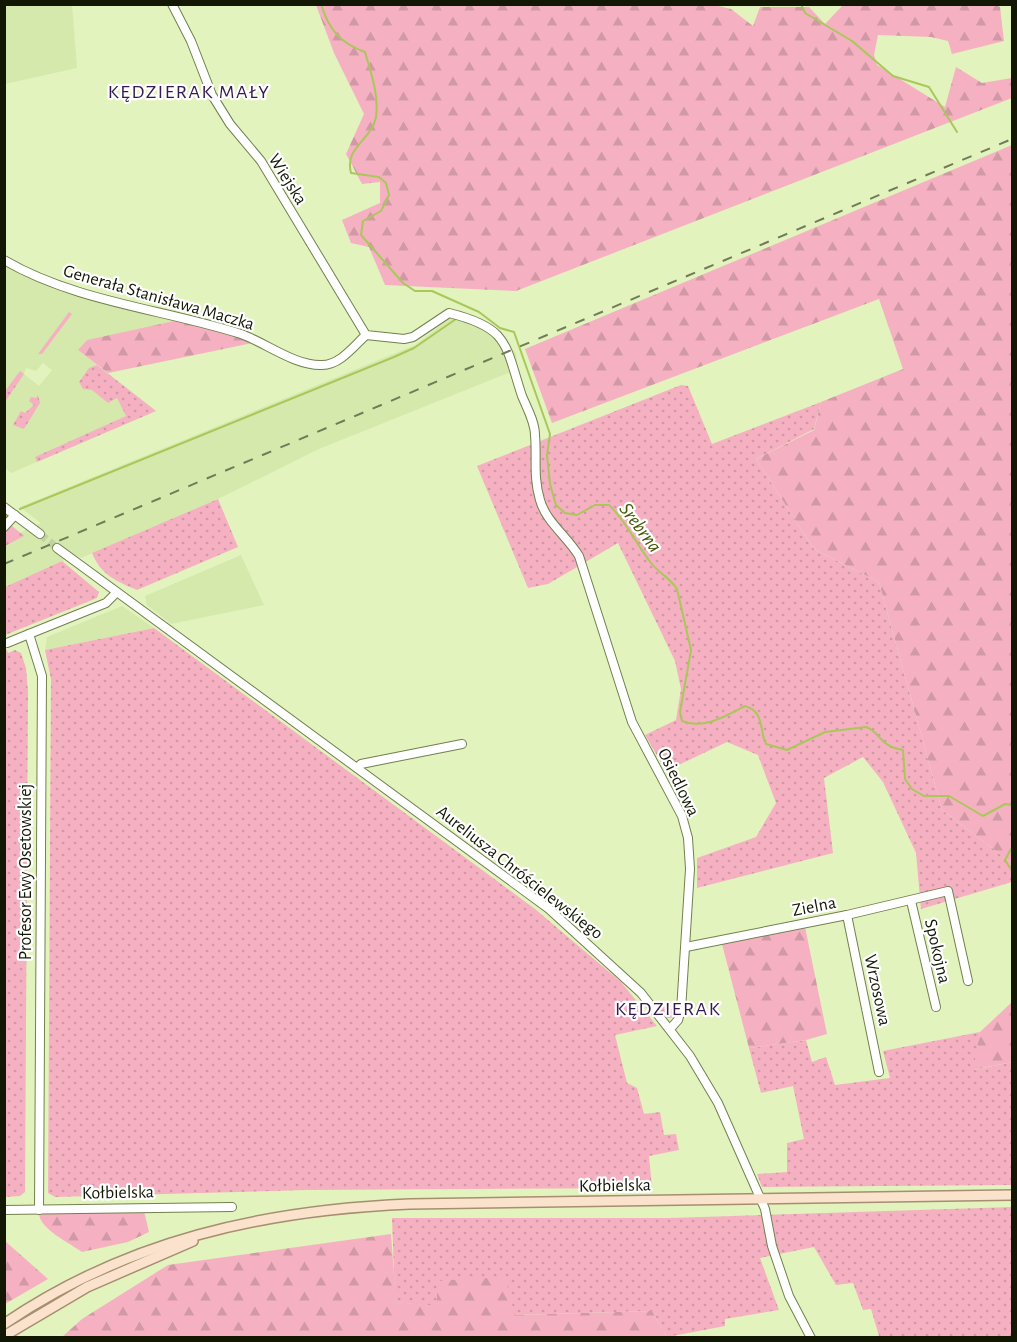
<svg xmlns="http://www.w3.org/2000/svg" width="1017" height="1342" viewBox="0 0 1017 1342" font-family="'Alegreya Sans',sans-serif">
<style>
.built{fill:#d6e9ac;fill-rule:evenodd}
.grass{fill:url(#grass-dots)}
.forest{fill:url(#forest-firs)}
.garden{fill:#f5b1c2}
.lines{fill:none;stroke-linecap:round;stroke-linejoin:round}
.stream{stroke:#aac75a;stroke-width:2}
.minor-tunnel{stroke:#c3d2a1;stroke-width:8;stroke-dasharray:8 4;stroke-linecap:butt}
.minor-casing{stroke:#72804f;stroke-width:10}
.major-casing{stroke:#a68e71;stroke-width:12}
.minor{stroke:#fff;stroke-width:8}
.major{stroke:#fae2cd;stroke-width:9}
.rail{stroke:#717b58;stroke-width:2;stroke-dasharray:10 10;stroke-linecap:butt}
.labels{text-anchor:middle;stroke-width:4.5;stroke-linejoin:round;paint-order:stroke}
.street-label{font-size:18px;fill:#121704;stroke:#fff}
.neighbourhood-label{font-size:20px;letter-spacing:1.5px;fill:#341952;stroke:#fff}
.water-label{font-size:20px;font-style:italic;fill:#455702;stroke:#fff}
</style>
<defs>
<pattern id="grass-dots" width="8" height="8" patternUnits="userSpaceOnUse" patternTransform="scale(1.5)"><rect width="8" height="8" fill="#f5b1c2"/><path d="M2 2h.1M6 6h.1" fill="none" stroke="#d198a5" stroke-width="1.8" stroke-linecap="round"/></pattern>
<pattern id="forest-firs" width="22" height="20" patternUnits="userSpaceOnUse" patternTransform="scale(1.5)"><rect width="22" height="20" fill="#f5b1c2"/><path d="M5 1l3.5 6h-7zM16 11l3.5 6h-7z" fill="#d198a5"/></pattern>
</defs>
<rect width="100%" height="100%" fill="#e2f3bd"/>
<g class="built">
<path d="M4 5H72L77 68 5 84Z"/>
<path d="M8 265 55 290 58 287 118 302 152 316 177 321 78 350 156 411 11 473 5 468 4 269ZM43 363 52 370 39 386 24 374 26 368 36 371Z"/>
<path d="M459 311 496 331 516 353 518 369 319 449 218 499 81 558 76 555 5 587 4 540 41 523 20 507 415 345Z"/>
<path d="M241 555 264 605 171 624 147 605 145 596Z"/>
<path d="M122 606 154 628 45 650 47 637Z"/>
</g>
<g class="grass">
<path d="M97 365 156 411 37 462 35 457 126 416 117 398 108 403 92 390 83 389 79 382 89 368Z"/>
<path d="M20 371 24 374 5 402V391Z"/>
<path d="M681 385 688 386 712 444 821 402 814 429 756 459 814 549 879 582 942 810 1012 863V882L921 909 916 853 883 782 863 757 824 778 833 853 697 888V858L756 837 776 803 758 755 727 742 666 771 645 735 676 720 681 689 675 661 618 543 548 584 528 588 477 466Z"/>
<path d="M38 395 40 403 24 429 13 425 21 411 25 413 34 405 29 401 31 397 36 398Z"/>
<path d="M218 499 238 547 137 590C116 581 101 575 92 553Z"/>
<path d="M62 561 99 592 97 598 5 635V587Z"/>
<path d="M154 628 535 909 621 982 657 1026 615 1035 627 1083 637 1088 644 1114 660 1112 664 1135 676 1134 679 1150 649 1156 652 1188 306 1190 55 1197 48 1193 51 679 45 650Z"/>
<path d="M4 644 8 653 15 650 21 653 26 668 28 692 25 1192 20 1196 5 1197Z"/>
<path d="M661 1006 677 1011 675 1017 667 1018 659 1011Z"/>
<path d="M980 1032 974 1070 1012 1062V1185L762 1187 757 1174 787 1172V1143L804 1139 793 1086 761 1093 749 1048 806 1040 812 1062 826 1057 835 1085 890 1078 883 1051Z"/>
<path d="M1012 1207V1337H876L879 1336 871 1309 863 1310 853 1283 836 1285 814 1247 760 1258 779 1310 725 1319V1326L667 1337 652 1311 515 1315 395 1302 392 1218H670Z"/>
</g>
<g class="forest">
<path d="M710 4 731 9 753 26 760 7H809L825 24 843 5H996L1000 7 1004 41 952 54 948 41 931 37 878 35 874 55 877 65 945 107 956 67 982 83 1012 78V98L516 291 385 285 369 247 351 243 342 220 380 203V182L362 184 346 154 364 114 334 53 316 5Z"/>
<path d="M1012 145V863L942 810 879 582 814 549 756 459 814 430 821 402 903 369 879 299 552 423 525 349Z"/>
<path d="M179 320 257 342 108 373 78 350 87 340Z"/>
<path d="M11 525 24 536 5 546V532Z"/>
<path d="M805 927 827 1034 806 1040 749 1048 722 944Z"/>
<path d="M1012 1002V1062L973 1070 980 1032Z"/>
<path d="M144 1211 149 1232 128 1242 82 1252C70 1243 39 1229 39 1213Z"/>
<path d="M391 1234 396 1302 437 1306V1281L505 1277 515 1315 652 1311 667 1337H62L82 1319 168 1265Z"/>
<path d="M5 1241 48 1279 5 1304H4Z"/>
</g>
<path class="garden" d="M69 312 72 314 42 354H38Z"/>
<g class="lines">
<g class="stream">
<path d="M321 4C329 30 340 43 365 52 371 73 379 95 376 117 372 140 344 147 351 173L379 177 386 183 389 195 381 211 363 221 361 235 403 283 415 291H432L479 312 500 328 514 332 550 434 547 455 550 484 556 505 565 513 577 515 595 505H609C627 522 636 544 651 563 659 573 670 578 677 589L691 650 680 712 682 721C703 730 726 716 745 706 765 712 759 730 766 744L787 750 825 732 866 727C880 731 878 746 903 750L905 779 912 789 924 796H949L983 816 1005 804 1012 805"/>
<path d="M801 4 805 13 852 41 893 76 929 87 957 132"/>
<path d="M20 509 394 357 414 348 456 319"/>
<path d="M4 517 7 516"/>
<path d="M1012 847 1005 860 1012 871"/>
</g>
<path class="minor-tunnel" d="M40 534 57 548"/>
<defs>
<g id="minor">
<path d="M172 4 191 41 212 95 230 124 261 161 366 335 404 339 413 337 449 313C510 328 505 345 522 396 527 408 535 422 535 435 537 458 533 477 540 500 546 522 567 536 579 556L632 722 682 816 688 838 690 869 681 1010 678 1020 670 1029"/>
<path d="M4 260C76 302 163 309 241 334 266 343 295 366 322 365 340 365 354 346 366 335"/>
<path d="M4 507 40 534"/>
<path d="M4 527 15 515"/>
<path d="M57 548 549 909 641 993 690 1056 718 1103 765 1209 772 1246 789 1296 811 1338"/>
<path d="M7 643 29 634"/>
<path d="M357 768 361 764 462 744"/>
<path d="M911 901 936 1007"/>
<path d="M847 915 879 1072"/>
<path d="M686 947 847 915 948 891 968 981"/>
<path d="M4 1210 232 1207"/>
<path d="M39 1210 42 676 29 634 106 603 116 593"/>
</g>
<g id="major">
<path d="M4 1324C127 1240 264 1210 410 1204L1012 1195"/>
<path d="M4 1336 87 1287 193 1241"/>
</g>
</defs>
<use href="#minor" class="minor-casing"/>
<use href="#major" class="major-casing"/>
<use href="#minor" class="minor"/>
<use href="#major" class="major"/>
<path class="rail" d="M4 564 1012 139"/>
</g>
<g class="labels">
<g class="street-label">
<text transform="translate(288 179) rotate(58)" y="6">Wiejska</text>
<text transform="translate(159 297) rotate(16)" y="6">Generała Stanisława Maczka</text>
<text transform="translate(679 782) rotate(64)" y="6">Osiedlowa</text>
<text transform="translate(25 872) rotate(-90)" y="6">Profesor Ewy Osetowskiej</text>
<text transform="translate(520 872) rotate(38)" y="6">Aureliusza Chróścielewskiego</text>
<text transform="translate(814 906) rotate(-11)" y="6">Zielna</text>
<text transform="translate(938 951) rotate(77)" y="6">Spokojna</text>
<text transform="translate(878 990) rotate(78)" y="6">Wrzosowa</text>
<text transform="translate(615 1185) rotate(-1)" y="6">Kołbielska</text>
<text transform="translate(118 1192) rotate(-1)" y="6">Kołbielska</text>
</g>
<g class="neighbourhood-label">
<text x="189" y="98">KĘDZIERAK MAŁY</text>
<text x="668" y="1015">KĘDZIERAK</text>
</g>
<g class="water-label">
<text transform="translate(641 527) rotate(53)" y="7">Srebrna</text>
</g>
</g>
<rect width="1017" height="1342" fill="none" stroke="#121704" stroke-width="12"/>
</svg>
